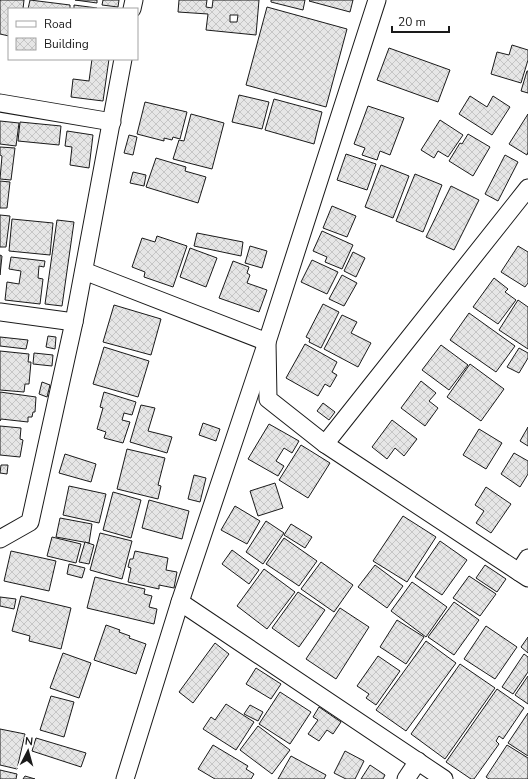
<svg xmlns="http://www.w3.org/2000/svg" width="528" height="779" viewBox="0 0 528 779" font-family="'Nunito Sans',sans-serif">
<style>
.building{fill:url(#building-cross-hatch);stroke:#1a1a1a;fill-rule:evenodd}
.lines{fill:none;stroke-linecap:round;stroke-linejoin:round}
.street-casing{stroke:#1a1a1a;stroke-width:19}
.street{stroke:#fff;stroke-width:17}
</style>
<defs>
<pattern id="building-cross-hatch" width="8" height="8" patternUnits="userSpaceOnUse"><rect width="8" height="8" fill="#e6e6e6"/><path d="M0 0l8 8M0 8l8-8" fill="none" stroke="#c5c5c5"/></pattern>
</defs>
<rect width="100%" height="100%" fill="#fff"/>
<g class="building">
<path d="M0 0H24L23 9H9V36L0 34Z"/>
<path d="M30 0 70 5V9H28Z"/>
<path d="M75 0H97V3Z"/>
<path d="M103 0H119L118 7 102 5Z"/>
<path d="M179 0H207L206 7 212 8 213 0H259L256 35 206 30 208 14 178 12ZM230 15H238L237 22H230Z"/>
<path d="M271 0H305L303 10 271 2Z"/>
<path d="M310 0H353L350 12 309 1Z"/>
<path d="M74 5 97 8V9H74Z"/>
<path d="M267 7 347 29 326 107 246 85Z"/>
<path d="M512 45 528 50V60L521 83 491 74 497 52 509 55Z"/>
<path d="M389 48 450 70 438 102 377 80Z"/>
<path d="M92 59H109L103 101 71 97 73 79 89 81Z"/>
<path d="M527 71H528V93L521 91Z"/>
<path d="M239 95 269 102 262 129 232 122Z"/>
<path d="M470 96 487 107 493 96 510 107 492 135 459 114Z"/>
<path d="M274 99 322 112 314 144 265 130Z"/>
<path d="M145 102 187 112 180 139 173 137 172 140 164 138V141L137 134Z"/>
<path d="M368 106 404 118 390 155 380 151 377 160 362 155 365 148 354 144Z"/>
<path d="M191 114 224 123 212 169 173 159 179 140 184 141Z"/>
<path d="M528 114V152L527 155 509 144Z"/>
<path d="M440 120 463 135 448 157 438 151 434 158 421 150Z"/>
<path d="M0 121 19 123 16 146 0 144Z"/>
<path d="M20 122 61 126 59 145 18 141Z"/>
<path d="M67 131 93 135 89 168 70 165 72 147 65 146Z"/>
<path d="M468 134 490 147 473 176 449 161 460 143 462 144Z"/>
<path d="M129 135 137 137 133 155 124 153Z"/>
<path d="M0 147 15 148 11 180 0 179 2 156 0 155Z"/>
<path d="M346 154 376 164 367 190 337 180Z"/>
<path d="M505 155 518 162 498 201 485 194Z"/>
<path d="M156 158 186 167 185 171 206 177 198 203 146 187Z"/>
<path d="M381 165 409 176 393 218 365 207Z"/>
<path d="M133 172 146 175 144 186 130 183Z"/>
<path d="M415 174 442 185 423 232 396 221Z"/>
<path d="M0 181 10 182 7 208H0Z"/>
<path d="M451 186 479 200 454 250 426 237Z"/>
<path d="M332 206 356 216 347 237 323 228Z"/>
<path d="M0 215 10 216 6 247H0Z"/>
<path d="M12 219 53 223 50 255 9 251Z"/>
<path d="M57 220 74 222 62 306 45 304Z"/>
<path d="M322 231 353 245 342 269 325 262 327 257 313 251Z"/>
<path d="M197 233 243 242 241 256 194 246Z"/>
<path d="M157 236 187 246 173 287 144 277 145 272 132 267 142 238 155 242Z"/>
<path d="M250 246 267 251 262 268 245 263Z"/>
<path d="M518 246 528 252V283L525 287 501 272Z"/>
<path d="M190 248 217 258 206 287 180 277Z"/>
<path d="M353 252 365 258 356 277 344 271Z"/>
<path d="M0 255 2 256 0 275Z"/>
<path d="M11 257 45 261 44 267 39 266 38 278 43 279 40 304 5 300 7 282 19 284 21 271 9 269Z"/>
<path d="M312 260 338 272 327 294 301 282Z"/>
<path d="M233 261 249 267 247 273 250 275 247 283 267 290 259 312 219 298Z"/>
<path d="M342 275 357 283 344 306 329 299Z"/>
<path d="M494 278 508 289 505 292 516 300 498 324 473 307Z"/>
<path d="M518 300 528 307V349L499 330Z"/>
<path d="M323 304 339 312 321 348 309 342 310 339 306 337Z"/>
<path d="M114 305 161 319 151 355 103 342Z"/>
<path d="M469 313 515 346 496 372 450 340Z"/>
<path d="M342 315 357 322 351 333 371 343 358 367 324 349Z"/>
<path d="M48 336 56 337 55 349 46 347Z"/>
<path d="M0 337 28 340 26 349 0 346Z"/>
<path d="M305 344 337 362 332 372 337 375 330 387 325 384 318 396 286 378Z"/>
<path d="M441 345 468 365 449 390 422 370Z"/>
<path d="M104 347 149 361 138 397 93 384Z"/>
<path d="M519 348 528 353V358L519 373 507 367Z"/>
<path d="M0 351 29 354 28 362H31L29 384H25L24 392 0 390Z"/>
<path d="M34 353 53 355 52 366 33 364Z"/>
<path d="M470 364 504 389 481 421 447 397Z"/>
<path d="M421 381 436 393 429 401 438 408 425 426 401 408Z"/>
<path d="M42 382 50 385 47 397 39 394Z"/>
<path d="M0 392 36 397 35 412H33L32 417H28V422L1 419 0 421Z"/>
<path d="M104 392 136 402 132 415 124 413 122 420 130 422 123 443 104 438 106 432 97 429 103 408 100 407Z"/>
<path d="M323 403 335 412 329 420 317 411Z"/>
<path d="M141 405 155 408 148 431 172 437 167 453 130 442Z"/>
<path d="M392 420 417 439 404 456 395 448 387 459 372 447Z"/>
<path d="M203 423 220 429 216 441 199 435Z"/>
<path d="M269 424 299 441 292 453 284 448 276 461 284 466 278 476 248 459Z"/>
<path d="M0 426 21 428 20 439 23 440 20 457 0 455Z"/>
<path d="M528 427V446L520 441Z"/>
<path d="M479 429 502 443 486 469 463 455Z"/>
<path d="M301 445 330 463 308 498 279 480Z"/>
<path d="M127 449 165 458 158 485 161 486 158 499 117 489Z"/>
<path d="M514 453 528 461V474L520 487 501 474Z"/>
<path d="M65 454 96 464 91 482 59 473Z"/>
<path d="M1 465H8L7 474 0 473Z"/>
<path d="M194 475 206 478 200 502 188 499Z"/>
<path d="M275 483 283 508 258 516 250 491Z"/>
<path d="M69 486 106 494 99 523 63 515Z"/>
<path d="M486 487 511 504 491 533 476 523 484 511 475 505Z"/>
<path d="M113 492 141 500 131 538 103 530Z"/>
<path d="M149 500 189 511 182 539 142 528Z"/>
<path d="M235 506 260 521 247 544 221 530Z"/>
<path d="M403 516 436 537 407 582 373 561Z"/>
<path d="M60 518 92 524 89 543 56 537Z"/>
<path d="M266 521 284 533 263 564 246 552Z"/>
<path d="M291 524 312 537 305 548 284 535Z"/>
<path d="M100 533 132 541 122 579 90 570Z"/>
<path d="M52 537 81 544 76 563 47 556Z"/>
<path d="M284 538 317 561 299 586 266 564Z"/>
<path d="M440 541 467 560 442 595 415 577Z"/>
<path d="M85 542 94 545 89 564 79 562Z"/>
<path d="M232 550 259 570 249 584 222 564Z"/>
<path d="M11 551 56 561 49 591 4 581Z"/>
<path d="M135 551 168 558 166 570 177 572 174 588 159 585V589L128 582 131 568 128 567 130 559H133Z"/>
<path d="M321 562 353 585 334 612 301 589Z"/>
<path d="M69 564 85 568 82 578 67 574Z"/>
<path d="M375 565 403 586 387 608 358 587Z"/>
<path d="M485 565 506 579 497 592 476 578Z"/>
<path d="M264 569 295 592 267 629 237 606Z"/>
<path d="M469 576 496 594 480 616 453 598Z"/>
<path d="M95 577 145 589 144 594 152 596 149 607 157 609 154 624 87 608Z"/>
<path d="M412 582 447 607 426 637 391 611Z"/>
<path d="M298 592 325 610 299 647 272 628Z"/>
<path d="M21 596 71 608 61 649 29 641 30 636 12 631Z"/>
<path d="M0 597 16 599 14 609 0 606Z"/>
<path d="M454 602 479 620 454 655 428 637Z"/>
<path d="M340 608 369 627 336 679 306 659Z"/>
<path d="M397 620 424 637 406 664 380 647Z"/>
<path d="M106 625 120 630 119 632 130 636 129 638 146 644 136 674 94 660Z"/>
<path d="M486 626 517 647 495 679 464 659Z"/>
<path d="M528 637V653L521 647Z"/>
<path d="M426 641 456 663 406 731 376 710Z"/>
<path d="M215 643 229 654 193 703 179 692Z"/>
<path d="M63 653 91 663 79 698 50 688Z"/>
<path d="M524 654 528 657V672L513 694 502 687Z"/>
<path d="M378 656 400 671 376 705 366 698 369 694 357 686Z"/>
<path d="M460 664 495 688 445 759 411 734Z"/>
<path d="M256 668 281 684 271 699 246 684Z"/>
<path d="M528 676V704L515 695Z"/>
<path d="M497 689 524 708 503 739 499 736 496 741 499 744 474 779H471L446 762Z"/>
<path d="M280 692 311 712 290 744 259 724Z"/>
<path d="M51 696 74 702 64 737 40 730Z"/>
<path d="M226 704 254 722 236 750 203 729 211 717 215 720Z"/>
<path d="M250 705 263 712 258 721 244 714Z"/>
<path d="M319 707 341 722 333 734 327 730 319 741 308 734 318 720 313 717Z"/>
<path d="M528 713V756L508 743Z"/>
<path d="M258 726 290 750 272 774 240 750Z"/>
<path d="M0 729 25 734 17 769 0 765Z"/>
<path d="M36 738 86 753 81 767 32 751Z"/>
<path d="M213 745 248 766 246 769 254 774 251 779H215L198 769Z"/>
<path d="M507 745 528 758V779H489L486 777Z"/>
<path d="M345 751 364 761 355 779H346L334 773Z"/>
<path d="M291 756 326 775 324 779H278Z"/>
<path d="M370 765 385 775 383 779H361Z"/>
<path d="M0 770 17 774 16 779H0Z"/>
<path d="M25 776 35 779H23Z"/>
</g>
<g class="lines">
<defs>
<g id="street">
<path d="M132 9 134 0"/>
<path d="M0 103 112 122"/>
<path d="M84 271 267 342 268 399 325 444 528 578"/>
<path d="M0 312 74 322"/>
<path d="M325 444 528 188"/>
<path d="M0 539 30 522 74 322 123 59"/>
<path d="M519 572 528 558"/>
<path d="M180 602 444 779"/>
<path d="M125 779 180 602 267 342 377 0"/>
<path d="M406 779 418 761"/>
</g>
</defs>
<use href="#street" class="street-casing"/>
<use href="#street" class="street"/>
</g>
<rect x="8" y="8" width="130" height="52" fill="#ffffff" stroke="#a3a3a3"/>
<rect x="16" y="21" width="20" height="6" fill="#ffffff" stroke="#a3a3a3"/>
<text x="44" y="28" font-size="12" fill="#1a1a1a">Road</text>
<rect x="16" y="38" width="20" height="12" fill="url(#building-cross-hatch)" stroke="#a3a3a3"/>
<text x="44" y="48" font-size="12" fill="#1a1a1a">Building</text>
<g transform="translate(28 751) rotate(6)" stroke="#ffffff" stroke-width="3" paint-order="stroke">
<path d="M0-3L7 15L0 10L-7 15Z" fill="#1a1a1a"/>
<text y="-6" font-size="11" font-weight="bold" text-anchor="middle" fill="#1a1a1a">N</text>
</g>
<path d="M392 26v6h57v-6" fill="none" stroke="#1a1a1a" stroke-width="2"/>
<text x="398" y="26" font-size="12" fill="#1a1a1a" stroke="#ffffff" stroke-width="3" paint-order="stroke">20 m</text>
</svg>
